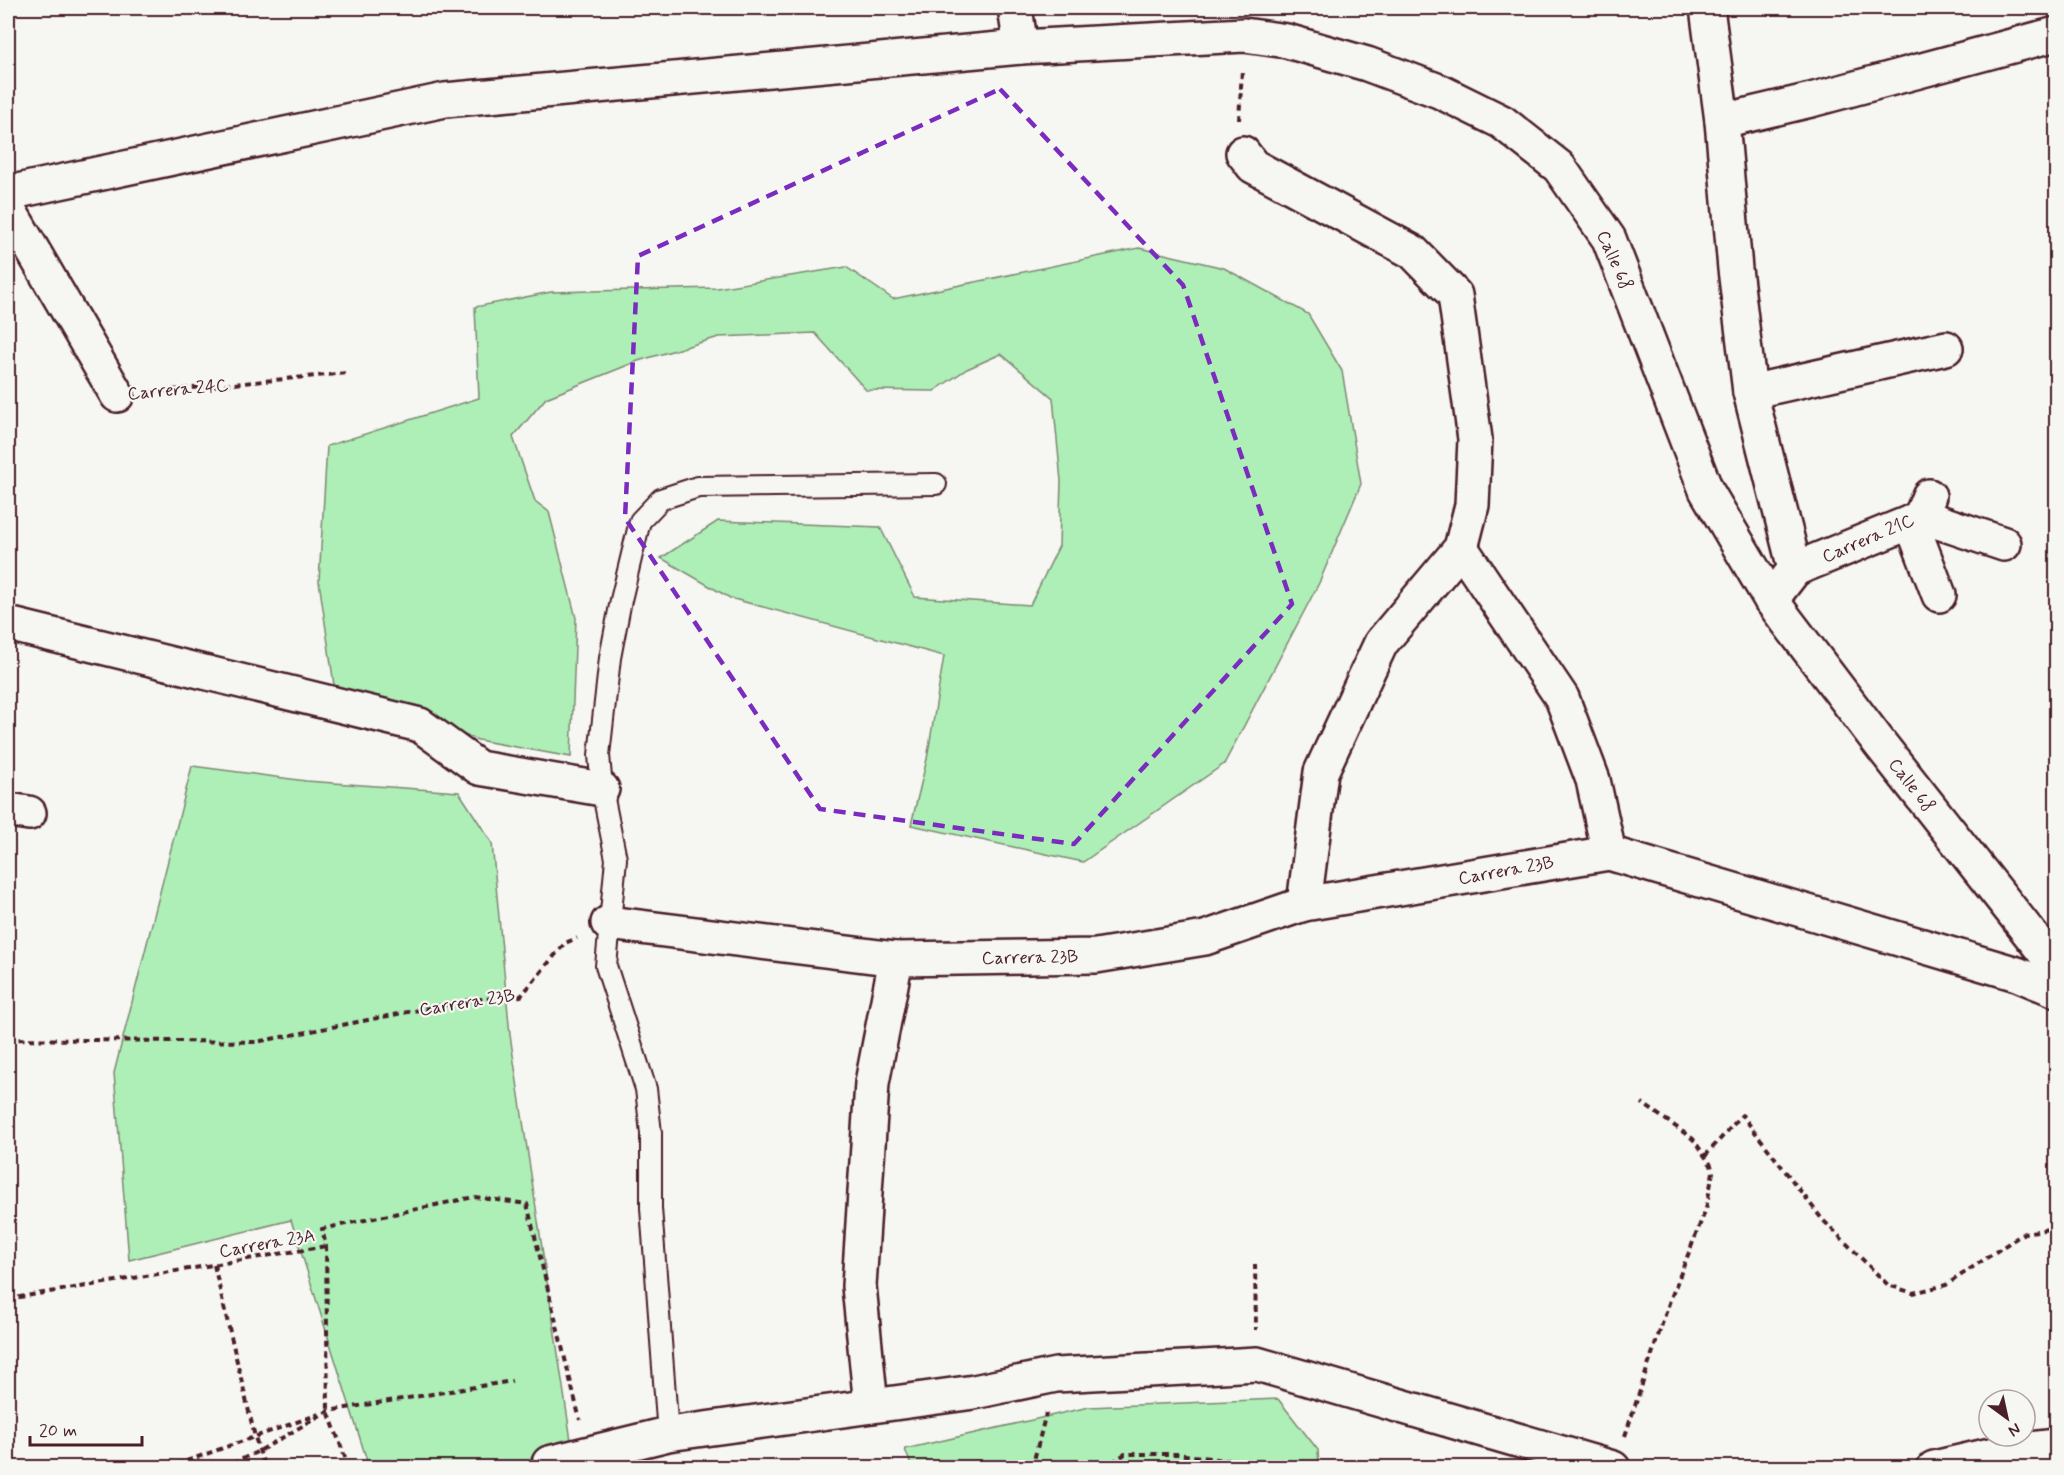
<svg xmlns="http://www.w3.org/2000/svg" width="2064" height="1475" viewBox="0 0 2064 1475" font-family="Mynerve,sans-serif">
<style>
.green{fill:#aeefb7;stroke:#7c8771;stroke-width:1.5}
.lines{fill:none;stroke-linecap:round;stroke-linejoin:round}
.lane-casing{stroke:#4a1f2b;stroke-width:24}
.street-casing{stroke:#4a1f2b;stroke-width:38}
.path{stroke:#4a1f2b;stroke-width:4;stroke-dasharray:6 4.5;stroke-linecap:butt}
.lane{stroke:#f6f6f2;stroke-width:20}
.street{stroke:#f6f6f2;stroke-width:33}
.marked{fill:none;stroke:#7b2cbf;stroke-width:4.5;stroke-dasharray:12 8;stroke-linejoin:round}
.labels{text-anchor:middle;stroke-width:4.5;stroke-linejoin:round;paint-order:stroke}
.street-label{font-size:18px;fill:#4a1f2b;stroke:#f6f6f2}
</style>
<rect width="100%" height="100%" fill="#f6f6f2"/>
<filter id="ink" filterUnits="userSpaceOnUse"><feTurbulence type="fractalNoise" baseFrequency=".0167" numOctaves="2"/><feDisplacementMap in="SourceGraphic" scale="12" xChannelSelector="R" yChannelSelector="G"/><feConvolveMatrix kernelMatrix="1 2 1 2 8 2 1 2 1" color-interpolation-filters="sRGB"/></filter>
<g filter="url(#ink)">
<g class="green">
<path d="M1139 248 1224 268 1308 314 1342 371 1361 484 1319 583 1224 764 1083 862 911 825 927 759 944 656 730 598 661 558 718 521 880 527 915 597 1030 605 1059 546 1061 481 1053 398 1001 354 967 369 934 391 866 390 815 333 719 337 638 361 546 398 513 437 535 501 549 512 576 618 571 757 478 740 334 685 319 581 327 446 479 398 475 307 551 292 717 288 846 267 893 299Z"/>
<path d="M192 766 306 781 459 792 492 843 510 1035 575 1467H369L291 1220 129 1260 114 1073Z"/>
<path d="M1278 1399 1318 1450 1319 1467 912 1468 905 1449 1089 1407Z"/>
</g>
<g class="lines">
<defs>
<path id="lane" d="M668 1434 651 1208V1133L646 1089 606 966 616 859 602 789 599 755 610 658 621 600 640 521 661 499 698 487 936 484"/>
<g id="street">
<path d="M1015 8 1021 47"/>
<path d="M1707 8 1722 121 1735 269 1750 392 1795 569 1771 600"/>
<path d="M1722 121 1811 100 2056 34"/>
<path d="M1243 153 1253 166 1413 252 1455 295 1475 439 1472 505 1461 548 1381 643 1321 772 1304 904"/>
<path d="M8 193 445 100 1021 47 1244 35 1287 41 1367 64 1439 91 1502 122 1559 167 1609 239 1706 490 1771 600 1881 745 2056 967"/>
<path d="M8 208 117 395"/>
<path d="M1750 392 1946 348"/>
<path d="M1921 516 2004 544"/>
<path d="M1911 522 1939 595"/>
<path d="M1461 548 1562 698 1593 780 1609 853"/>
<path d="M1795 569 1911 522 1921 516 1929 496"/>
<path d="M8 624 420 725 479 768 602 789"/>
<path d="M8 810 29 813"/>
<path d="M608 923 896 959 1096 956 1205 938 1304 904 1609 853 2017 974 2056 990"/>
<path d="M871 1406 859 1286 872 1083 896 959"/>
<path d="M549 1463 668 1434 974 1392 1056 1375 1257 1364 1613 1468"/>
<path d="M1934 1468 2003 1452 2056 1446"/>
</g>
</defs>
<use href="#lane" class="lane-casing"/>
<use href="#street" class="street-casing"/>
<g class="path">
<path d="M1239 120 1242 70"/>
<path d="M151 392 347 373"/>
<path d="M8 1039 256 1042 469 1000 521 996 565 943 577 938"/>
<path d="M1705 1156 1742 1115 1822 1219 1888 1285 1913 1293 1946 1285 2024 1233 2056 1228"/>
<path d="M1255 1264 1256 1330"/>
<path d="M214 1265 255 1437 265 1468"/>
<path d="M8 1299 326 1246"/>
<path d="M1625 1436 1669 1303 1706 1209 1713 1172 1711 1165 1693 1139 1642 1103"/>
<path d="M167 1468 319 1414"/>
<path d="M223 1468 261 1450 328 1411 512 1381"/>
<path d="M349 1468 328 1411 326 1246 322 1229 474 1197 527 1204 580 1420"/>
<path d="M1032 1468 1046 1413"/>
<path d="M1103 1468 1125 1454H1177L1225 1460 1271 1462 1283 1468"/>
</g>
<use href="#lane" class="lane"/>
<use href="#street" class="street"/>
</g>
</g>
<path class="marked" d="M1000 89 1183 285 1292 604 1074 844 820 809 625 518 638 256Z"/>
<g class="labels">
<g class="street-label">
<text transform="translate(1615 260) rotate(66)" y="6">Calle 68</text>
<text transform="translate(178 389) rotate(-5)" y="6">Carrera 24C</text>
<text transform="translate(1868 538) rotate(-23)" y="6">Carrera 21C</text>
<text transform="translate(1912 785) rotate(52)" y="6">Calle 68</text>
<text transform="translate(1506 870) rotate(-10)" y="6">Carrera 23B</text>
<text transform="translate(1030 957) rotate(-1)" y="6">Carrera 23B</text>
<text transform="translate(467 1002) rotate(-9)" y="6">Carrera 23B</text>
<text transform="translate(267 1243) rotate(-10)" y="6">Carrera 23A</text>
</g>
</g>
<rect width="2064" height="1475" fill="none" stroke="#f6f6f2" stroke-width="30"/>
<rect x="15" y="15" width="2034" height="1445" fill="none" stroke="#4a1f2b" stroke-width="2" filter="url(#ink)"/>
<g transform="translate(2007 1418) rotate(147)"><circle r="28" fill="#f6f6f2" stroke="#b1a0a2" stroke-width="1.5"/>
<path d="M0-4.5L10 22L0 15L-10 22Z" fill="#4a1f2b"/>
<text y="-9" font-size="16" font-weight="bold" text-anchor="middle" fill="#4a1f2b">N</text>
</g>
<path d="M30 1436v9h112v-9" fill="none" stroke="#4a1f2b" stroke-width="3"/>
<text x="39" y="1436" font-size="18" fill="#4a1f2b" stroke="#f6f6f2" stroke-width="4.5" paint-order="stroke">20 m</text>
</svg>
